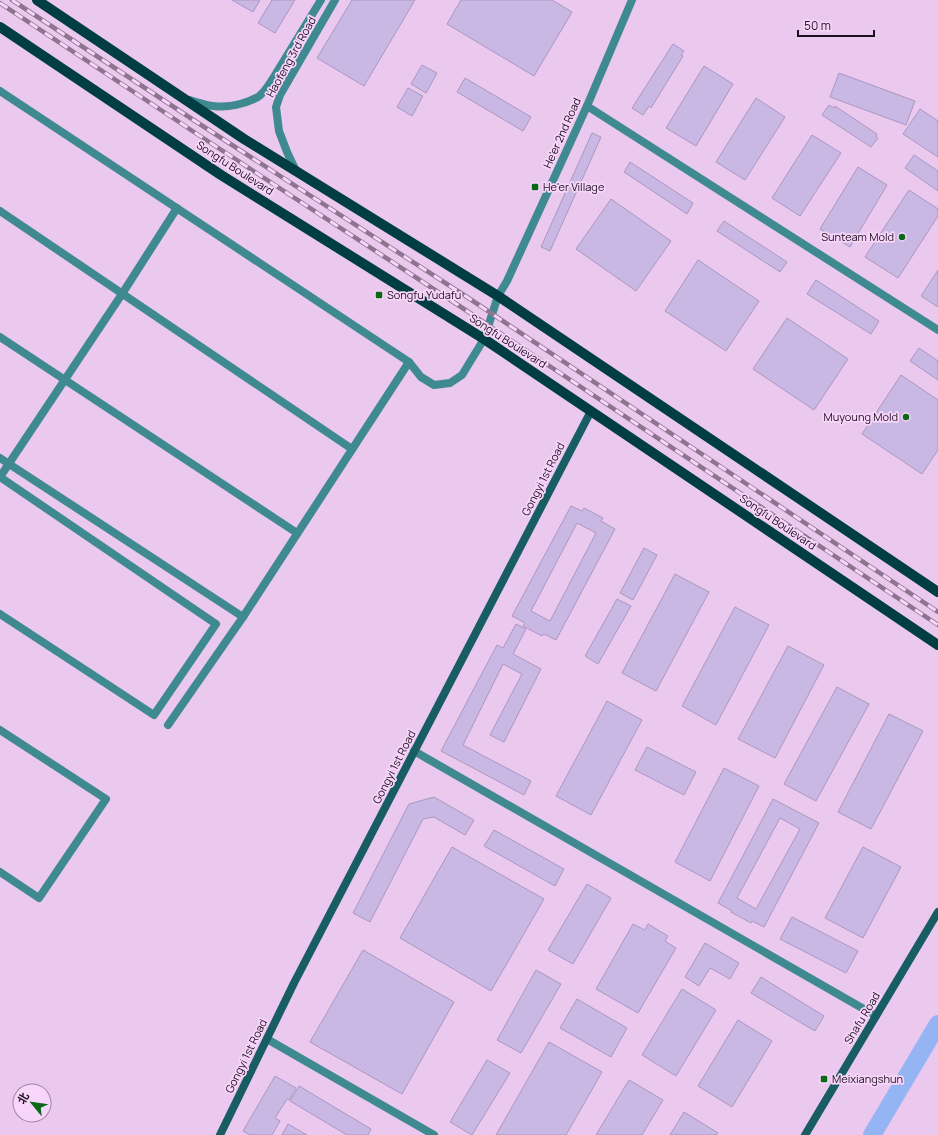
<svg xmlns="http://www.w3.org/2000/svg" width="938" height="1135" viewBox="0 0 938 1135" font-family="Manrope,'Noto Sans SC',sans-serif">
<style>
.lines{fill:none;stroke-linecap:round;stroke-linejoin:round}
.river{stroke:#94b4f3;stroke-width:18}
.building{fill:#cab8e4;stroke:#a998c1;fill-rule:evenodd}
.street{stroke:#3f8990;stroke-width:8}
.secondary{stroke:#175d63;stroke-width:8}
.primary{stroke:#013e43;stroke-width:10}
.rail-casing{stroke:#8d748f;stroke-width:4.5}
.rail{stroke:#f8d5fb;stroke-width:3;stroke-dasharray:9;stroke-linecap:butt}
.poi-dot{fill:#096914;stroke:#f8d5fb;stroke-width:1.5}
.labels{text-anchor:middle;stroke-width:3.5;stroke-linejoin:round;paint-order:stroke}
.street-label{font-size:11px;fill:#1c101d;stroke:#f8d5fb}
.poi-label{font-size:11px;fill:#1c101d;stroke:#f8d5fb;text-anchor:start}
</style>
<rect width="100%" height="100%" fill="#ebc8ed"/>
<g class="lines">
<path class="river" d="M872 1135 938 1024"/>
</g>
<g class="building">
<path d="M232 0H260L253 12Z"/>
<path d="M272 0H295L275 33 258 23Z"/>
<path d="M352 0H415L364 86 317 58Z"/>
<path d="M461 0H552L572 12 534 76 447 24Z"/>
<path d="M673 44 684 51 681 55 683 56 651 108 649 106 643 115 632 108Z"/>
<path d="M422 65 437 73 426 93 411 84Z"/>
<path d="M704 66 733 84 696 146 666 128Z"/>
<path d="M839 73 915 101 906 125 830 97Z"/>
<path d="M465 78 531 117 523 131 457 92Z"/>
<path d="M408 88 423 96 412 116 397 107Z"/>
<path d="M756 98 785 117 745 180 716 162Z"/>
<path d="M829 105 834 108 835 106 877 134 876 136 878 138 871 147 822 115Z"/>
<path d="M920 109 938 121V157L903 134Z"/>
<path d="M592 133 601 137 550 251 541 247Z"/>
<path d="M812 135 841 153 800 216 772 198Z"/>
<path d="M914 155 938 171V191L905 168Z"/>
<path d="M630 162 693 203 687 214 624 172Z"/>
<path d="M858 167 887 185 850 247 820 229Z"/>
<path d="M909 190 938 209V216L898 278 865 257Z"/>
<path d="M611 199 671 241 636 291 576 249Z"/>
<path d="M724 221 787 262 780 272 717 231Z"/>
<path d="M698 260 759 301 726 351 665 311Z"/>
<path d="M938 270V307L921 296Z"/>
<path d="M816 280 879 321 871 334 807 294Z"/>
<path d="M787 318 848 359 814 410 753 369Z"/>
<path d="M919 348 938 361V380L910 361Z"/>
<path d="M901 375 938 400V450L922 474 862 434Z"/>
<path d="M571 506 582 511 584 508 603 518 601 521 615 529 556 640 544 634 542 636 523 626 525 623 512 616ZM577 523 596 533 550 621 531 611Z"/>
<path d="M644 548 657 555 633 600 620 593Z"/>
<path d="M675 574 709 592 656 691 622 673Z"/>
<path d="M617 599 631 606 598 664 585 656Z"/>
<path d="M735 607 769 625 716 725 682 706Z"/>
<path d="M516 624 526 629 513 654 541 669 504 742 490 735 522 674 503 664 463 745 531 781 524 795 441 751 497 645 503 648Z"/>
<path d="M788 646 824 665 775 758 738 739Z"/>
<path d="M837 687 869 704 816 801 784 784Z"/>
<path d="M607 701 642 720 591 815 556 796Z"/>
<path d="M889 714 923 731 871 829 838 812Z"/>
<path d="M647 747 696 772 684 795 635 770Z"/>
<path d="M724 768 759 786 710 881 675 862Z"/>
<path d="M434 797 474 820 465 835 434 817 423 819 370 922 353 913 409 804Z"/>
<path d="M773 799 819 823 764 927 752 921 751 923 731 912 732 911 718 903ZM780 818 800 829 756 909 737 898Z"/>
<path d="M494 830 564 869 555 886 484 846Z"/>
<path d="M452 847 544 899 491 991 400 938Z"/>
<path d="M863 847 901 867 863 938 825 918Z"/>
<path d="M587 884 611 898 573 964 548 950Z"/>
<path d="M792 917 858 951 846 973 780 939Z"/>
<path d="M633 924 645 930 648 924 668 936 665 941 676 948 638 1013 596 989Z"/>
<path d="M705 943 739 963 730 979 710 968 699 986 685 977Z"/>
<path d="M363 950 454 1002 402 1094 310 1042Z"/>
<path d="M536 970 561 984 521 1053 497 1040Z"/>
<path d="M761 977 824 1016 815 1031 751 993Z"/>
<path d="M682 989 716 1010 676 1076 642 1055Z"/>
<path d="M577 999 627 1028 611 1057 560 1028Z"/>
<path d="M738 1020 772 1041 732 1107 698 1086Z"/>
<path d="M549 1042 602 1072 566 1135H496Z"/>
<path d="M487 1060 510 1073 472 1135 450 1122Z"/>
<path d="M275 1076 296 1088 289 1100 287 1099 275 1118 280 1121 272 1135H250L243 1131Z"/>
<path d="M629 1080 663 1100 642 1135H596Z"/>
<path d="M299 1086 371 1129 368 1135H347L290 1101Z"/>
<path d="M684 1112 718 1133 716 1135H670Z"/>
<path d="M288 1124 307 1135H282Z"/>
</g>
<g class="lines">
<g class="street">
<path d="M0 91 409 362 421 377 434 385 450 383 462 375 484 339 498 296 507 281 587 106 632 0"/>
<path d="M189 100C197 102 205 105 213 106 228 108 245 104 258 97 264 93 268 86 272 80L321 0"/>
<path d="M587 106 938 330"/>
<path d="M296 171 287 152 279 131 276 107 280 95 335 0"/>
<path d="M0 211 352 449"/>
<path d="M0 337 297 533"/>
<path d="M0 458 243 617"/>
<path d="M0 477 216 624 154 715 0 614"/>
<path d="M0 477 122 294 177 208"/>
<path d="M168 725 243 617 409 362"/>
<path d="M0 730 106 799 39 898 0 872"/>
<path d="M414 751 876 1016"/>
<path d="M267 1039 434 1135"/>
</g>
<g class="secondary">
<path d="M220 1135 294 983 591 411"/>
<path d="M805 1135 938 912"/>
</g>
<g class="primary">
<path d="M37 0 244 139 498 296 938 592"/>
<path d="M0 27 221 175 484 339 938 645"/>
</g>
<defs>
<g id="rail">
<path d="M12 0 195 121 467 297 938 612"/>
<path d="M0 3 197 134 461 307 938 625"/>
</g>
</defs>
<use href="#rail" class="rail-casing"/>
<use href="#rail" class="rail"/>
</g>
<g class="poi-dot">
<rect x="531" y="183" width="8" height="8" rx="2"/>
<circle cx="902" cy="237" r="4"/>
<rect x="375" y="291" width="8" height="8" rx="2"/>
<circle cx="906" cy="417" r="4"/>
<rect x="820" y="1075" width="8" height="8" rx="2"/>
</g>
<g class="labels">
<g class="street-label">
<text transform="translate(291 57) rotate(-61)" y="4">Haofeng 3rd Road</text>
<text transform="translate(562 133) rotate(-66)" y="4">He'er 2nd Road</text>
<text transform="translate(235 168) rotate(33)" y="4">Songfu Boulevard</text>
<text transform="translate(508 341) rotate(33)" y="4">Songfu Boulevard</text>
<text transform="translate(543 479) rotate(-63)" y="4">Gongyi 1st Road</text>
<text transform="translate(778 522) rotate(34)" y="4">Songfu Boulevard</text>
<text transform="translate(394 767) rotate(-63)" y="4">Gongyi 1st Road</text>
<text transform="translate(862 1018) rotate(-59)" y="4">Shafu Road</text>
<text transform="translate(246 1056) rotate(-64)" y="4">Gongyi 1st Road</text>
</g>
<g class="poi-label">
<text x="543" y="191">He'er Village</text>
<text x="894" y="241" text-anchor="end">Sunteam Mold</text>
<text x="387" y="299">Songfu Yudafu</text>
<text x="898" y="421" text-anchor="end">Muyoung Mold</text>
<text x="832" y="1083">Meixiangshun</text>
</g>
</g>
<g transform="translate(32 1103) rotate(299)"><circle r="19" fill="#f8d5fb" stroke="#a086a2"/>
<path d="M0-3L7 15L0 10L-7 15Z" fill="#096914"/>
<text y="-6" font-size="11" font-weight="bold" text-anchor="middle" fill="#1c101d">北</text>
</g>
<path d="M798 30v6h76v-6" fill="none" stroke="#1c101d" stroke-width="2"/>
<text x="804" y="30" font-size="12" fill="#1c101d" stroke="#f8d5fb" stroke-width="3" paint-order="stroke">50 m</text>
</svg>
